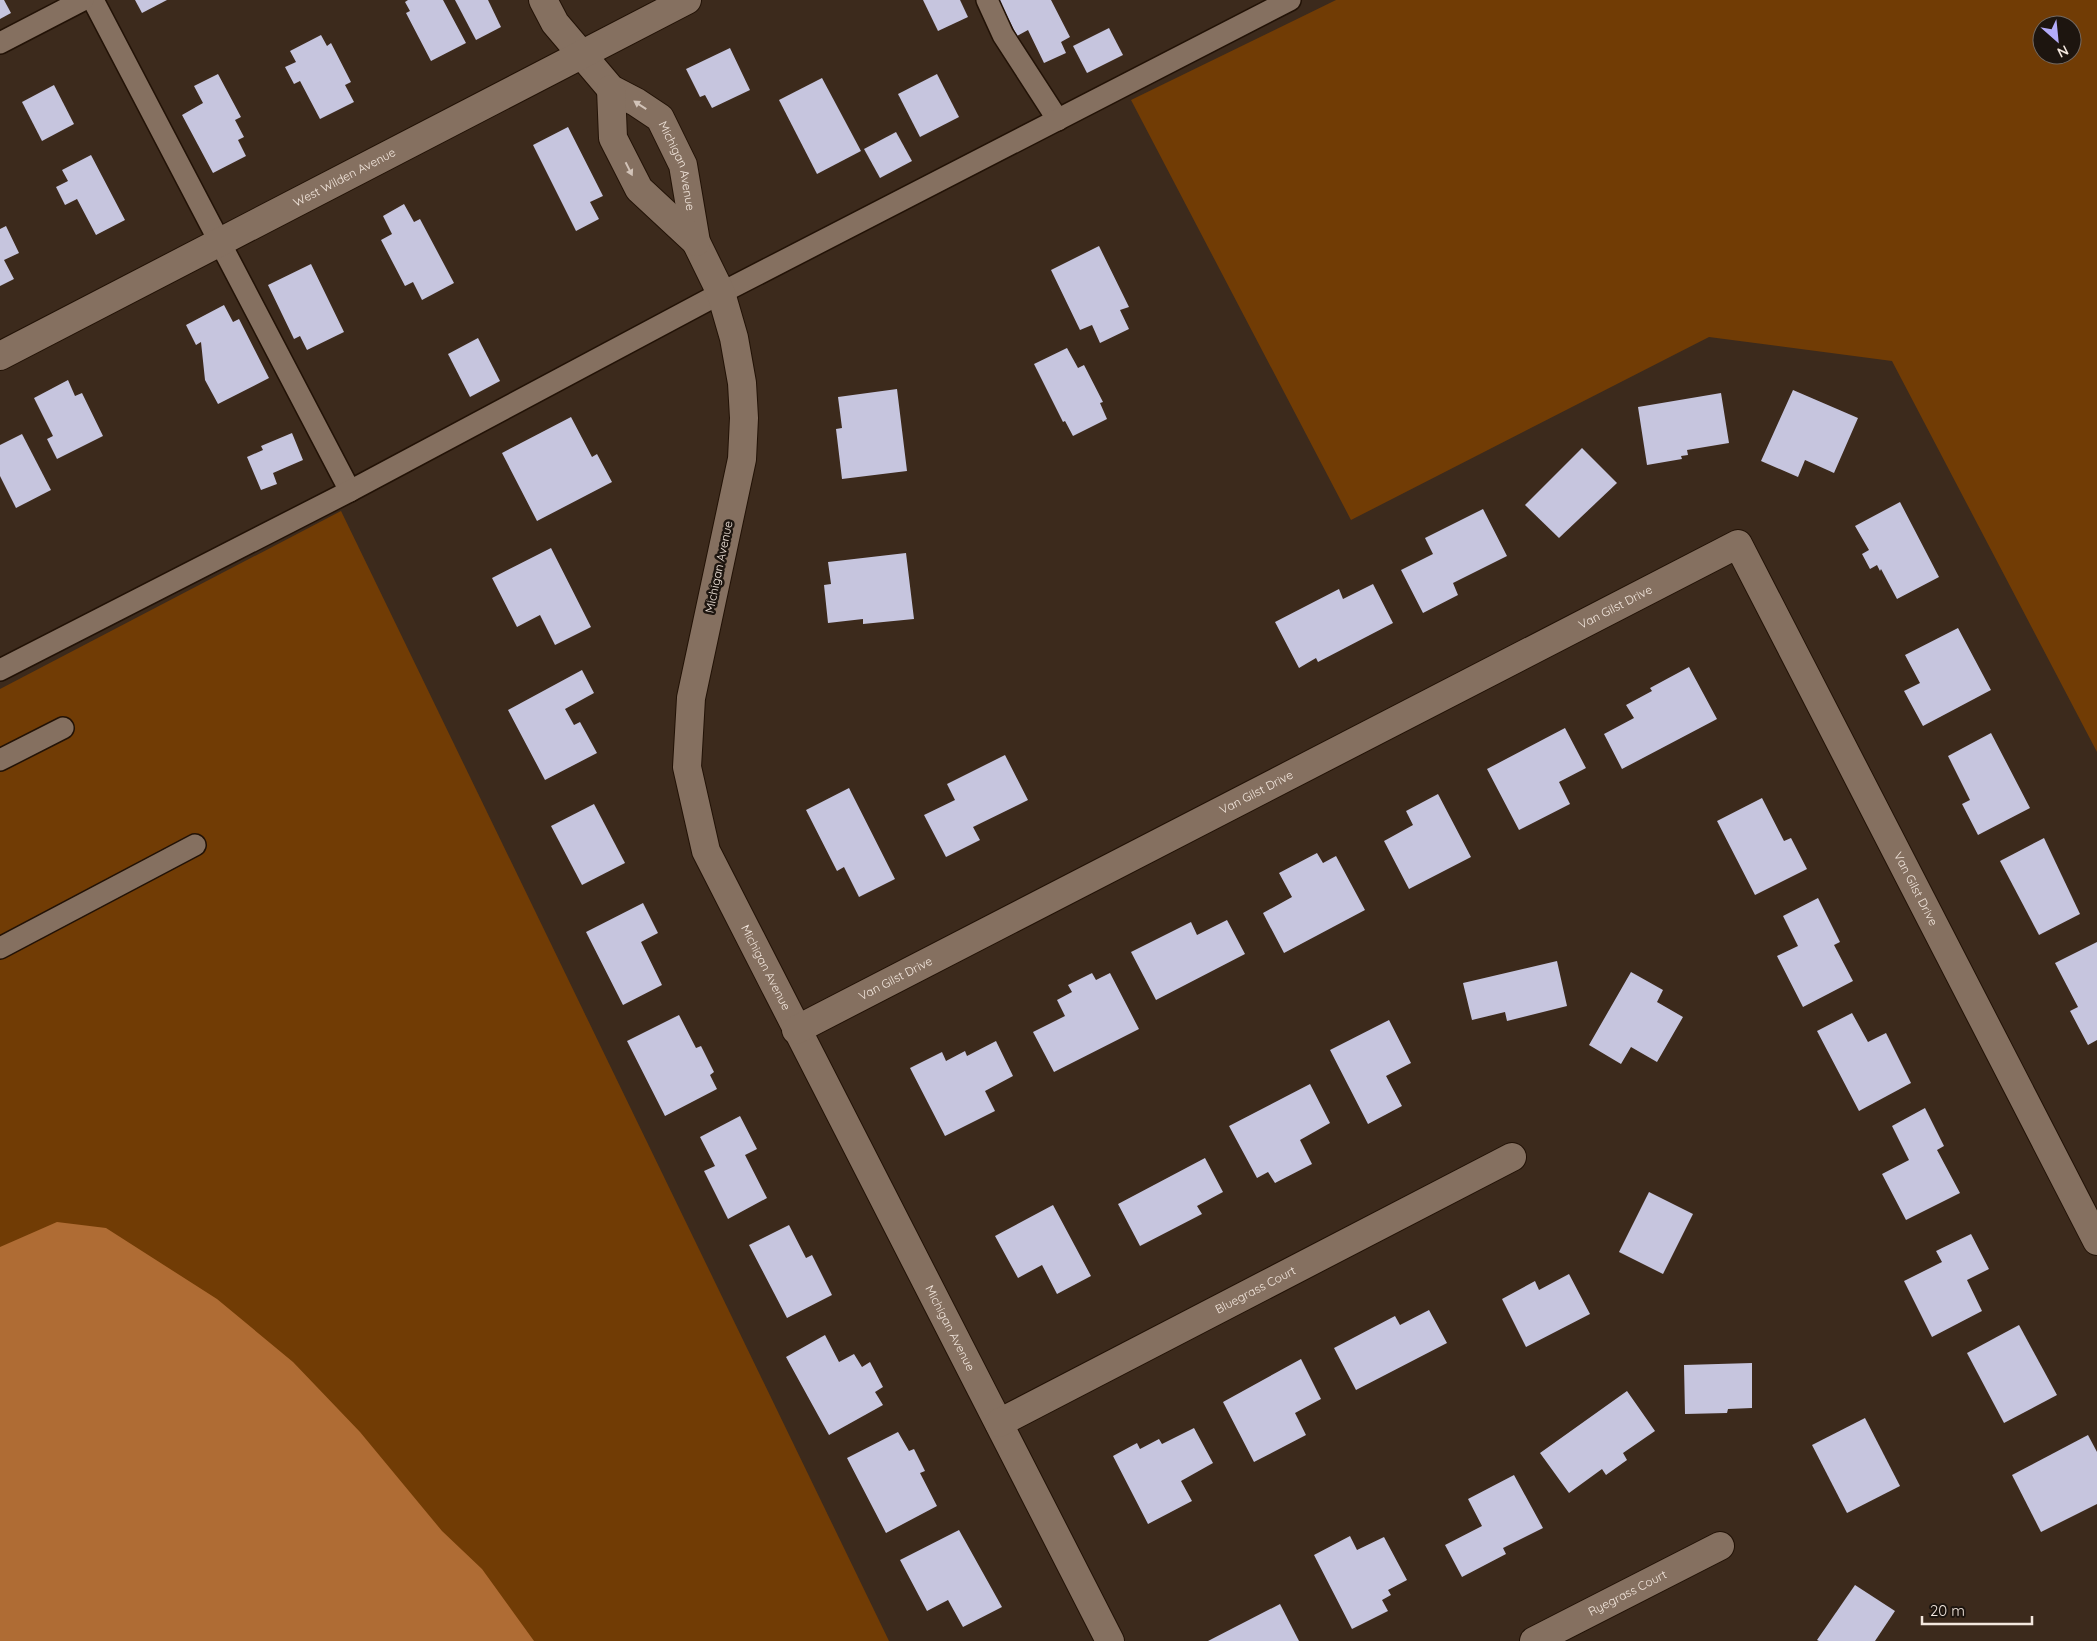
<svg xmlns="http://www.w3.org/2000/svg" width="2097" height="1641" viewBox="0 0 2097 1641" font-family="Quicksand,sans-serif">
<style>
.green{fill:#713c05;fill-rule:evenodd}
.water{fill:#af6c34}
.building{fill:#c6c5de}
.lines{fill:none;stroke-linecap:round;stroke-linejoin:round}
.service-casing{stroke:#221206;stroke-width:24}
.minor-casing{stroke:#221206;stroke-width:30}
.tertiary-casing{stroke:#221206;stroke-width:30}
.service{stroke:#857060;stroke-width:21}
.minor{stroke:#857060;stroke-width:28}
.tertiary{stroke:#857060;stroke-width:28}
.oneway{fill:#d2c3b8}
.labels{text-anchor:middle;stroke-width:5;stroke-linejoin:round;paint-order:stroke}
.street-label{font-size:12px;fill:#f3e7de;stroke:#1d150f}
</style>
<rect width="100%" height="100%" fill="#3c2a1c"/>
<g class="green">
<path d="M1336 0H2097V752L1892 361 1709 337 1351 520 1131 100ZM2042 25H2072V55H2042Z"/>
<path d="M341 511 889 1641H0V689Z"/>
</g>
<path class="water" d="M57 1222 106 1228 217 1299 293 1362 360 1432 442 1531 482 1569 534 1641H0V1247Z"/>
<g class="building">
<path d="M0 0H4L11 13 0 19Z"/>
<path d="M135 0H167L142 13Z"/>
<path d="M408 0H443L466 43 431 61 406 13 410 11 405 2Z"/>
<path d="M455 0H488L501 27 476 40Z"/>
<path d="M923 0H960L968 17 938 31Z"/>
<path d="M999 0H1051L1070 37 1061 42 1066 53 1044 63 1028 30 1017 36Z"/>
<path d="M1109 28 1123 55 1087 73 1073 46Z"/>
<path d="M321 35 327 46 331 43 351 82 345 85 354 102 320 119 300 81 294 84 285 67 296 62 290 51Z"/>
<path d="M730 48 750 90 712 108 705 95 700 97 686 69Z"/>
<path d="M218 74 241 117 235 120 244 137 238 140 246 156 213 173 182 115 203 103 194 86Z"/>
<path d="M937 74 959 117 920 137 898 94Z"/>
<path d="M822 78 861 151 817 174 779 100Z"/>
<path d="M54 85 74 124 42 141 22 102Z"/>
<path d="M568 127 603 196 590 202 599 219 576 231 533 145Z"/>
<path d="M896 132 912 161 880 178 864 149Z"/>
<path d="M91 155 125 220 96 235 77 199 65 205 56 187 68 181 62 170Z"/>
<path d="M404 204 414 222 420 219 454 283 422 300 413 282 405 286 381 240 392 234 383 216Z"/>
<path d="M6 226 19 253 4 260 14 279 0 286V229Z"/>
<path d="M1099 246 1129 307 1120 310 1129 329 1100 343 1092 325 1080 330 1051 270Z"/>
<path d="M311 264 344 332 307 350 300 336 294 339 268 285Z"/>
<path d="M224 305 233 322 239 319 269 378 218 404 205 380 201 342 196 345 186 325Z"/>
<path d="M478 338 500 381 470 397 448 354Z"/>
<path d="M1067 348 1078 368 1084 365 1103 402 1100 403 1107 419 1073 436 1065 421 1063 422 1034 364Z"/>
<path d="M68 380 75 396 82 393 103 436 57 459 47 439 53 436 34 398Z"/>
<path d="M897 389 907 471 842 479 836 429 842 428 838 397Z"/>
<path d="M1793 390 1858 418 1834 473 1805 460 1798 477 1761 461Z"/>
<path d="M1721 393 1729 443 1687 450 1688 455 1681 456 1682 459 1647 465 1638 407Z"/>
<path d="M571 417 592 457 597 454 612 482 537 521 502 453Z"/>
<path d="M292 433 303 460 273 473 277 484 261 490 247 457 263 450 261 446Z"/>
<path d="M22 434 51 490 16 508 0 476V445Z"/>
<path d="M1582 448 1617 483 1559 538 1525 505Z"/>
<path d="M1900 502 1939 577 1897 599 1881 569 1880 571 1877 565 1870 569 1862 554 1869 550 1855 526Z"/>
<path d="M1483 509 1507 556 1453 583 1458 595 1423 613 1401 570 1433 554 1425 538Z"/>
<path d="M551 548 591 627 555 645 540 615 517 627 492 578Z"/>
<path d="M906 553 914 619 863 624V619L828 623 824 585 831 584 828 562Z"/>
<path d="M1373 584 1393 623 1318 662 1316 658 1299 668 1275 622 1339 589 1343 599Z"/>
<path d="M1958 628 1991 690 1923 726 1904 691 1920 683 1905 655Z"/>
<path d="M1689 667 1717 719 1622 769 1604 734 1634 718 1626 705 1652 691 1650 688Z"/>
<path d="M582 670 594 693 565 709 574 725 580 722 597 753 545 780 508 710Z"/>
<path d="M1565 728 1586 768 1559 782 1570 804 1519 830 1487 769Z"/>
<path d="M1991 733 2030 808 1978 835 1962 804 1970 800 1948 756Z"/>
<path d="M1005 755 1028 800 973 827 980 840 946 857 924 815 955 800 947 784Z"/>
<path d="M849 788 895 879 859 897 844 867 837 871 806 810Z"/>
<path d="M1438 794 1471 857 1409 889 1384 841 1413 825 1406 811Z"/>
<path d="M1762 798 1784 841 1791 838 1807 869 1755 895 1717 821Z"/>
<path d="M594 804 625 863 582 885 551 826Z"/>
<path d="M2044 838 2080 914 2039 935 2000 861Z"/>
<path d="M1317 853 1323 863 1336 856 1365 910 1284 953 1263 913 1292 897 1279 873Z"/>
<path d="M1818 898 1840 942 1834 945 1853 981 1803 1007 1777 956 1798 946 1783 916Z"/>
<path d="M643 903 658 933 641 942 662 985 623 1005 586 932Z"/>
<path d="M1227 920 1245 954 1156 1000 1131 952 1191 922 1197 935Z"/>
<path d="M2097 942V1040L2088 1045 2070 1011 2078 1007 2055 963Z"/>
<path d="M1557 961 1567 1006 1507 1021 1505 1012 1472 1020 1463 983Z"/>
<path d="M1631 972 1663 990 1657 1002 1683 1017 1657 1062 1631 1047 1621 1064 1589 1045Z"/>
<path d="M1092 973 1096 980 1110 973 1139 1029 1054 1072 1033 1032 1065 1016 1057 1000 1072 992 1068 985Z"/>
<path d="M1852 1013 1868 1042 1886 1033 1911 1083 1859 1111 1817 1031Z"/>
<path d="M679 1015 696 1048 701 1046 714 1072 710 1075 717 1089 665 1116 627 1041Z"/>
<path d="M1389 1020 1411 1063 1386 1076 1402 1106 1368 1124 1330 1050Z"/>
<path d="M996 1041 1013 1076 985 1091 995 1111 945 1136 910 1068 942 1052 946 1061 965 1051 967 1056Z"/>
<path d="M1310 1084 1330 1123 1300 1140 1312 1164 1275 1183 1268 1172 1257 1178 1229 1126Z"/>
<path d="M1925 1108 1944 1146 1937 1150 1960 1193 1906 1220 1882 1174 1909 1160 1892 1126Z"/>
<path d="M740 1116 757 1149 745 1155 767 1198 728 1219 704 1171 715 1166 700 1137Z"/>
<path d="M1205 1158 1223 1192 1197 1206 1202 1214 1140 1246 1118 1204Z"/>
<path d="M1649 1192 1693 1214 1663 1274 1619 1252Z"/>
<path d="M1053 1205 1091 1276 1057 1294 1042 1265 1018 1278 995 1236Z"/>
<path d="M789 1225 806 1258 812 1255 832 1295 787 1318 749 1245Z"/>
<path d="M1971 1234 1989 1269 1967 1280 1982 1311 1932 1337 1904 1281 1942 1262 1936 1251Z"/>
<path d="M1569 1274 1590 1314 1526 1347 1502 1299 1535 1281 1539 1290Z"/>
<path d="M1429 1310 1447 1343 1356 1390 1334 1348 1395 1316 1400 1325Z"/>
<path d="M2019 1325 2057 1395 2004 1423 1967 1353Z"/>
<path d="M825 1335 839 1362 854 1354 862 1367 870 1362 883 1387 875 1392 883 1405 829 1435 786 1357Z"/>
<path d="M1301 1359 1321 1399 1295 1413 1306 1435 1254 1462 1223 1402Z"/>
<path d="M1752 1363V1408L1728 1409 1727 1413 1685 1414 1684 1365Z"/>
<path d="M1627 1391 1655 1431 1623 1453 1627 1460 1606 1475 1602 1469 1569 1493 1540 1453Z"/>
<path d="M1865 1418 1900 1486 1847 1513 1812 1445Z"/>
<path d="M1194 1428 1213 1463 1181 1481 1192 1501 1148 1524 1113 1456 1137 1443 1140 1449 1159 1439 1162 1444Z"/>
<path d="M898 1432 909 1451 914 1449 925 1471 920 1473 937 1506 886 1533 847 1458Z"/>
<path d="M2088 1435 2097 1452V1504L2041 1532 2012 1475Z"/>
<path d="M1514 1475 1543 1528 1503 1548 1506 1554 1462 1577 1445 1545 1482 1526 1468 1499Z"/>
<path d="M959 1530 1002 1607 963 1627 948 1600 927 1611 900 1560Z"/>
<path d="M1350 1536 1357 1550 1384 1537 1407 1580 1388 1590 1391 1595 1382 1600 1388 1611 1352 1629 1314 1555Z"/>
<path d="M1855 1585 1895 1611 1875 1641H1819L1817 1640Z"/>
<path d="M1280 1604 1299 1641H1208Z"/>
</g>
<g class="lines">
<defs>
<g id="service">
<path d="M93 0 350 491"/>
<path d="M987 0 1003 35 1058 120"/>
<path d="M0 43 83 0"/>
<path d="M0 670 350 491 721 293 1290 0"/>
<path d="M0 760 63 728"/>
<path d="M0 948 195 845"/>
</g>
<g id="minor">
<path id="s1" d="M543 0 555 23 611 89 636 102 660 118 683 165 696 242 721 293 734 338 742 383 744 418 742 459 691 698 687 767 706 851 1110 1641"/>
<path d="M611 89 613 138 639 189 696 242"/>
<path id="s2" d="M796 1030 1738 544 2097 1241"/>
<path id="s3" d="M999 1423 1512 1157"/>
<path id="s4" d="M1534 1641 1720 1546"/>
</g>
<g id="tertiary">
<path id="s5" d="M0 356 687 0"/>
</g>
</defs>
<use href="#service" class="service-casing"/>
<use href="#minor" class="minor-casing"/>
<use href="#tertiary" class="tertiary-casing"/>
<use href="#service" class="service"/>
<use href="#minor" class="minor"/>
<use href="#tertiary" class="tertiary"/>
</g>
<defs><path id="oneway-solid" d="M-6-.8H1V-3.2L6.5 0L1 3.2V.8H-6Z" transform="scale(1.25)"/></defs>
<g class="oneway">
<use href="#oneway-solid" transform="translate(640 105) rotate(-147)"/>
<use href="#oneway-solid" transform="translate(629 169) rotate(63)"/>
</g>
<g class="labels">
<g class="street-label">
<text dy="4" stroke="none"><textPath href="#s1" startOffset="221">Michigan Avenue</textPath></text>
<text dy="4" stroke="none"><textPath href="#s5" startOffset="388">West Wilden Avenue</textPath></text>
<text transform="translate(719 567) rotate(-78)" y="4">Michigan Avenue</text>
<text dy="4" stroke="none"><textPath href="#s2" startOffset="922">Van Gilst Drive</textPath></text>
<text dy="4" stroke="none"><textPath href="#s2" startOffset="518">Van Gilst Drive</textPath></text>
<text dy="4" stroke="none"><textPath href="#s2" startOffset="1448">Van Gilst Drive</textPath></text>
<text dy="4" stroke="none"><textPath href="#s1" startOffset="1056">Michigan Avenue</textPath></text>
<text dy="4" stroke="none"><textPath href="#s2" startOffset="112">Van Gilst Drive</textPath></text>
<text dy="4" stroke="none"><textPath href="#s3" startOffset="289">Bluegrass Court</textPath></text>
<text dy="4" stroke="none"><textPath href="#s1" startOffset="1461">Michigan Avenue</textPath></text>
<text dy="4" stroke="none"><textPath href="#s4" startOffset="105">Ryegrass Court</textPath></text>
</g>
</g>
<g transform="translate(2057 40) rotate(153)"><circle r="24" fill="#1d150f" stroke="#736962"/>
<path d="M0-4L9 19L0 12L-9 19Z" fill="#b4acf9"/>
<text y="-8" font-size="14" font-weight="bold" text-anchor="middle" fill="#f3e7de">N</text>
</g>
<path d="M1922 1616v8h110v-8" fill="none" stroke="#f3e7de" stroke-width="2.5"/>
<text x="1930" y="1616" font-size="15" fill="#f3e7de" stroke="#1d150f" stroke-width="4" paint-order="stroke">20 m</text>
</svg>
